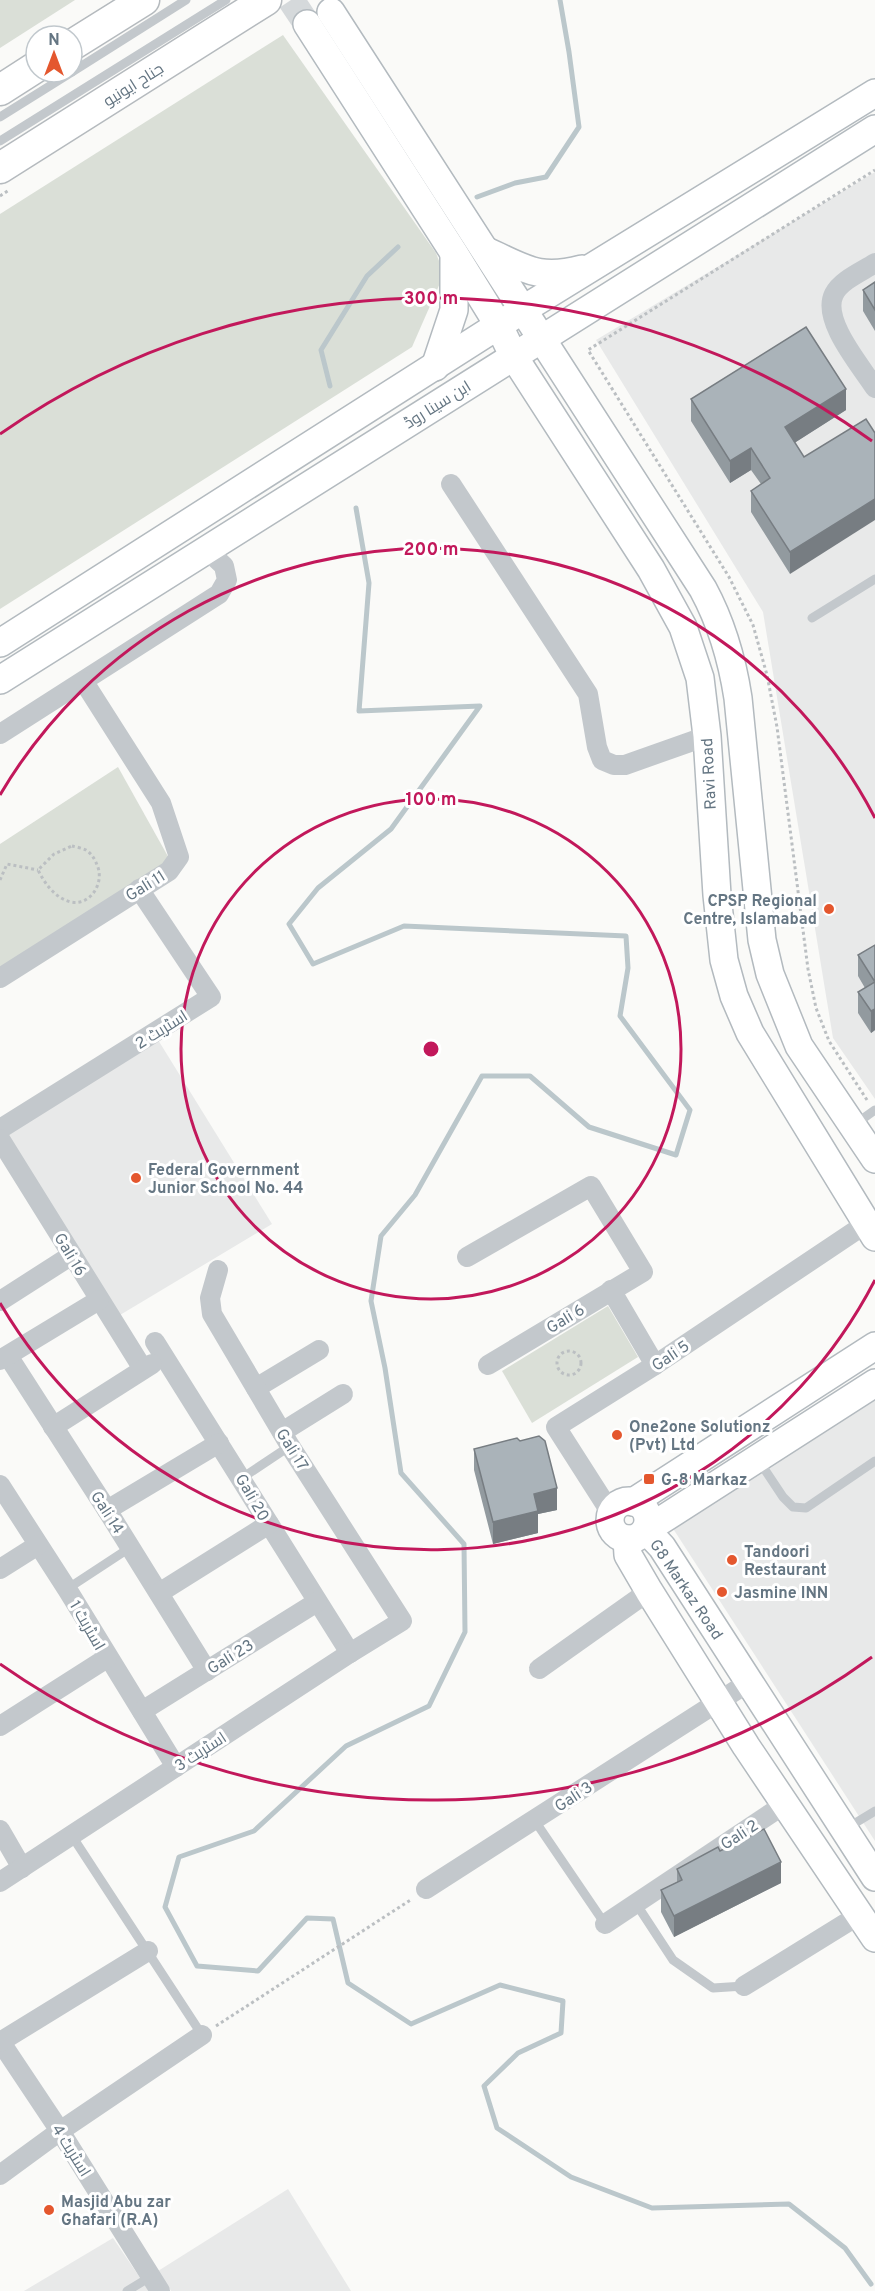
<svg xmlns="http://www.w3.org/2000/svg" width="875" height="2291" viewBox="0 0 875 2291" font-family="Overpass,Cairo,sans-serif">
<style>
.built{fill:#e8e9e9}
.green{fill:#dadfd7}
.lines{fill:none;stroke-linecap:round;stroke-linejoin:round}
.stream{stroke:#bbc7cb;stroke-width:5}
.secondary-tunnel{stroke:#d5d9db;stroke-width:27;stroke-dasharray:27 14;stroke-linecap:butt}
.secondary-casing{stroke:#b3babf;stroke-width:30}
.primary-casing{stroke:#b5babe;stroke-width:33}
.path{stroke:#bbbfc2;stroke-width:3;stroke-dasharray:3 3;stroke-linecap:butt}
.lane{stroke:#c3c8cc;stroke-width:9}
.street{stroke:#c3c8cc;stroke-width:20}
.secondary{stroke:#fff;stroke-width:27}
.primary{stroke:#fff;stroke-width:30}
.wall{fill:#929a9f}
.shaded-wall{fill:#777d82}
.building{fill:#aab3b9;stroke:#777d82;stroke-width:1.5}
.ring{fill:none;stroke:#c2185b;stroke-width:3}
.poi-dot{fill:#e4572e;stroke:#fff;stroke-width:2}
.labels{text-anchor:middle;stroke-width:6;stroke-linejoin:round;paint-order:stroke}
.street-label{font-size:16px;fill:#657683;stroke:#fff}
.poi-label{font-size:16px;font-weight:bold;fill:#657683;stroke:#fff;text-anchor:start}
.centre{fill:#c2185b;stroke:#fff;stroke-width:3}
.ring-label{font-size:18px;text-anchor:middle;font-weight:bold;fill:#c2185b;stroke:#fff;stroke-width:6;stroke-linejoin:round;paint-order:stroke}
</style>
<rect width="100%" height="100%" fill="#fafaf8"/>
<g class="built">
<path d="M875 172V1099L833 1038 763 612 596 340Z"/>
<path d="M155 1035 272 1224 115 1318 1 1132Z"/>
<path d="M875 1399V1841L672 1527Z"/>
<path d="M288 2189 351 2291H171L158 2271Z"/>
<path d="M113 2238 149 2291H24Z"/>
</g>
<g class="green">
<path d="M0 0H75L0 48Z"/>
<path d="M283 35 436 253 444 274 412 347 0 609V214Z"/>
<path d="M118 767 170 860 0 969V844Z"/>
<path d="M608 1306 638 1357 532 1423 502 1371Z"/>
</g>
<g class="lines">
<g class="stream">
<path d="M477 197 515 183 546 177 579 127 569 52 560 0"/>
<path d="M330 386 321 350 367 276 398 247"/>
<path d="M356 508 369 583 359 711 480 706 391 829 318 888 289 924 313 964 404 926 626 936 628 968 620 1016 690 1110 676 1155 589 1127 530 1076H482L415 1195 381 1236 371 1301 385 1368 401 1473 464 1544 465 1632 429 1706 346 1746 254 1831 179 1857 165 1907 197 1966 258 1971 307 1918 333 1919 348 1983 411 2024 500 1985 563 2001 561 2033 518 2053 484 2086 497 2128 571 2177 652 2208 789 2204 845 2248 871 2284"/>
</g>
<path class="secondary-tunnel" d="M291 0 307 24"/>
<defs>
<g id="secondary">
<path d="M331 12 703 589C722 624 732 659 738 698L762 940 770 974 799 1046 875 1159"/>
<path d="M307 24 454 253 499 326 514 357 651 569 683 627 700 678 707 736 717 895 724 960 734 996 750 1033 875 1237"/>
<path d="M486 251C525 268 538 281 582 269"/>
<path d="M435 367 454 310V255"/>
<path d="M0 643 524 309 875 93"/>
<path d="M0 680 875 129"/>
<path d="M875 1383 646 1530 662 1547 875 1877"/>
<circle cx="629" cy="1520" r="19"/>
<path d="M633 1502 875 1346"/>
<path d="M627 1539 628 1555 649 1591 746 1746 875 1938"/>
</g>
<g id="primary">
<path d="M72 45 144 0"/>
<path d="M0 90 36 67"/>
<path d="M0 168 266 0"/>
</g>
</defs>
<use href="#secondary" class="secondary-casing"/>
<use href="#primary" class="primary-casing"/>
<g class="path">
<path d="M45 36 53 31"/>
<path d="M0 196 9 190"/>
<path d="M72 846C76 847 82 848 86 850 91 853 95 859 97 865 105 882 91 906 71 902 55 898 45 884 38 870L54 854Z"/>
<path d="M0 880 7 864 38 870"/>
<path d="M867 1100 829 1041 816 1008 808 969 777 727 767 675 753 625 729 577 588 350 875 170"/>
<circle cx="569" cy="1363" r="12"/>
<path d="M216 2026 412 1899"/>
</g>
<g class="lane">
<path d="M72 72 186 0"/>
<path d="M0 117 72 72"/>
<path d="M0 141 226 0"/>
<path d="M812 618 875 579"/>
<path d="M854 1125 875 1110"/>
<path d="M759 1461 783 1497 793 1507 806 1508 875 1461"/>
<path d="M242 1478 290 1446"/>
<path d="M67 1589 131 1547"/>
<path d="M535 1821 605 1924"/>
<path d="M847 1828 875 1811"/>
<path d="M72 1836 202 2035"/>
<path d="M635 1902 673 1960 713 1988 744 1986"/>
<path d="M127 2291 150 2277"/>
</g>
<g class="street">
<path d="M875 263C863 271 841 280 834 294 821 320 861 366 875 388"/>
<path d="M451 484 588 694 597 747 602 760 614 765H625L707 736"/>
<path d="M0 734 219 594 227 580 224 566 207 550"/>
<path d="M0 978 169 871 179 857 161 803 84 682"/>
<path d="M0 1129 211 997 139 889"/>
<path d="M0 1139 143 1369"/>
<path d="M467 1257 591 1186 643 1272 488 1365"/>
<path d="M611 1290 655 1365"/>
<path d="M0 1301 72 1255"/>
<path d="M155 1342 350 1653"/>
<path d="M8 1356 107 1510 207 1671"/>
<path d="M0 1360 99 1300"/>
<path d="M256 1388 319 1350"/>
<path d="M53 1427 152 1364"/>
<path d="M282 1432 343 1394"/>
<path d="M0 1485 67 1589 176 1767"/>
<path d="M107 1510 219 1443"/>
<path d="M611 1513 556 1427 655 1365 867 1223"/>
<path d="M0 1569 38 1545"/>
<path d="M159 1593 269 1524"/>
<path d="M539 1669 649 1591"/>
<path d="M142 1711 317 1602"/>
<path d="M0 1726 107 1658"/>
<path d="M0 1830 22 1868"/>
<path d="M0 1882 350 1653 402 1621 290 1446 212 1314 210 1298 218 1270"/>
<path d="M426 1889 749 1682"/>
<path d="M605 1924 785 1804"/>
<path d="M744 1986 859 1915"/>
<path d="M0 2041 60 2131 160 2291"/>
<path d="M0 2042 148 1951"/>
<path d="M0 2175 60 2131 202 2035"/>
</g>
<use href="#secondary" class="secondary"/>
<use href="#primary" class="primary"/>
</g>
<g class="wall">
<path d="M875 282V331L863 311V290Z"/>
<path d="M691 399 846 410 794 443 790 574 751 512V491L761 484 751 470 730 483 691 421Z"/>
<path d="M875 945V1030L871 1033 858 1013V992L865 988 858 976V955Z"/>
<path d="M474 1449 557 1510 538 1514V1533L493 1544 474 1470Z"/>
<path d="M720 1851 781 1883 674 1937 661 1912V1890L677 1882V1869Z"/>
</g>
<g class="shaded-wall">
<path d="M846 389V410L785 449V427Z"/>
<path d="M751 448V470L730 483V461Z"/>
<path d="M875 499V520L790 574V552Z"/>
<path d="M875 1009V1030L871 1033V1011Z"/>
<path d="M557 1488V1510L538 1514V1533L493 1544V1522L534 1494Z"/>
<path d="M781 1862V1883L674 1937V1916Z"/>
</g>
<g class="building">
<path d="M875 282V310L863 290Z"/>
<path d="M806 327 846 389 785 427 804 457 866 419 875 433V499L790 552 751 491 770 478 751 448 730 461 691 399Z"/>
<path d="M875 945V1009L871 1011 858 992 875 982 858 955Z"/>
<path d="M539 1436 545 1441 557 1488 534 1494 538 1511 493 1522 474 1449 517 1438 520 1441Z"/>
<path d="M764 1829 781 1862 674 1916 661 1890 682 1880 677 1869 718 1847 720 1851Z"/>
</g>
<g class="ring">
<circle cx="431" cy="1049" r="250"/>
<path d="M875 1280A500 500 0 0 1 0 1303M0 795A500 500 0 0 1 875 818"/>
<path d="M872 1657A751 751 0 0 1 0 1664M0 434A751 751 0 0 1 872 441"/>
</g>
<g class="poi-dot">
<circle cx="829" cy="909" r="6"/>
<circle cx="136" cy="1178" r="6"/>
<circle cx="617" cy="1435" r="6"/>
<rect x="643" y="1473" width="12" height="12" rx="3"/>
<circle cx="732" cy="1560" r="6"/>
<circle cx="722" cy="1592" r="6"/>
<circle cx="49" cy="2210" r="6"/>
</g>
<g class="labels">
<g class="street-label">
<text transform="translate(133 84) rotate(-32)" y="6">جناح ایونیو</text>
<text transform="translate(437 404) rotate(-32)" y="6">ابن سینا روڈ</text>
<text transform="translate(708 774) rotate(-93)" y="6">Ravi Road</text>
<text transform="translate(145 885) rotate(-32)" y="6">Gali 11</text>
<text transform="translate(161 1029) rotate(-32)" y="6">اسٹریٹ 2</text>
<text transform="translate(71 1254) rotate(59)" y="6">Gali 16</text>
<text transform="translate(565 1318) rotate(-31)" y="6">Gali 6</text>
<text transform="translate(670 1355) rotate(-34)" y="6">Gali 5</text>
<text transform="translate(293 1449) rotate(58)" y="6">Gali 17</text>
<text transform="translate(253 1497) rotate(60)" y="6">Gali 20</text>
<text transform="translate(108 1512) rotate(57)" y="6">Gali 14</text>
<text transform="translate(687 1589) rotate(56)" y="6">G8 Markaz Road</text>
<text transform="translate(88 1625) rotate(60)" y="6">اسٹریٹ 1</text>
<text transform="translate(230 1656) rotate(-32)" y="6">Gali 23</text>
<text transform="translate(200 1751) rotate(-33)" y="6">اسٹریٹ 3</text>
<text transform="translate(573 1796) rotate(-33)" y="6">Gali 3</text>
<text transform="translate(739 1834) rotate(-33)" y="6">Gali 2</text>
<text transform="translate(72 2150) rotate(58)" y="6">اسٹریٹ 4</text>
</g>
<g class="poi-label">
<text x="817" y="906" text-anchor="end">CPSP Regional<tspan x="817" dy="18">Centre, Islamabad</tspan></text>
<text x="148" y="1175">Federal Government<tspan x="148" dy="18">Junior School No. 44</tspan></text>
<text x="629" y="1432">One2one Solutionz<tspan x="629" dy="18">(Pvt) Ltd</tspan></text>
<text x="661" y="1485">G-8 Markaz</text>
<text x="744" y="1557">Tandoori<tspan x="744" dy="18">Restaurant</tspan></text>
<text x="734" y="1598">Jasmine INN</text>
<text x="61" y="2207">Masjid Abu zar<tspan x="61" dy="18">Ghafari (R.A)</tspan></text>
</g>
</g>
<circle cx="431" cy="1049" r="9" class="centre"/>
<g class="ring-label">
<text x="431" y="304">300 m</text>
<text x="431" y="555">200 m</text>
<text x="431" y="805">100 m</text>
</g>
<g transform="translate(54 54)"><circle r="28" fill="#ffffff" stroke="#c1c8cd" stroke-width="1.5"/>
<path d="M0-4.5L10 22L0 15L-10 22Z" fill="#e4572e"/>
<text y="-9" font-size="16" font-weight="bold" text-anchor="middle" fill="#657683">N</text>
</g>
</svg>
